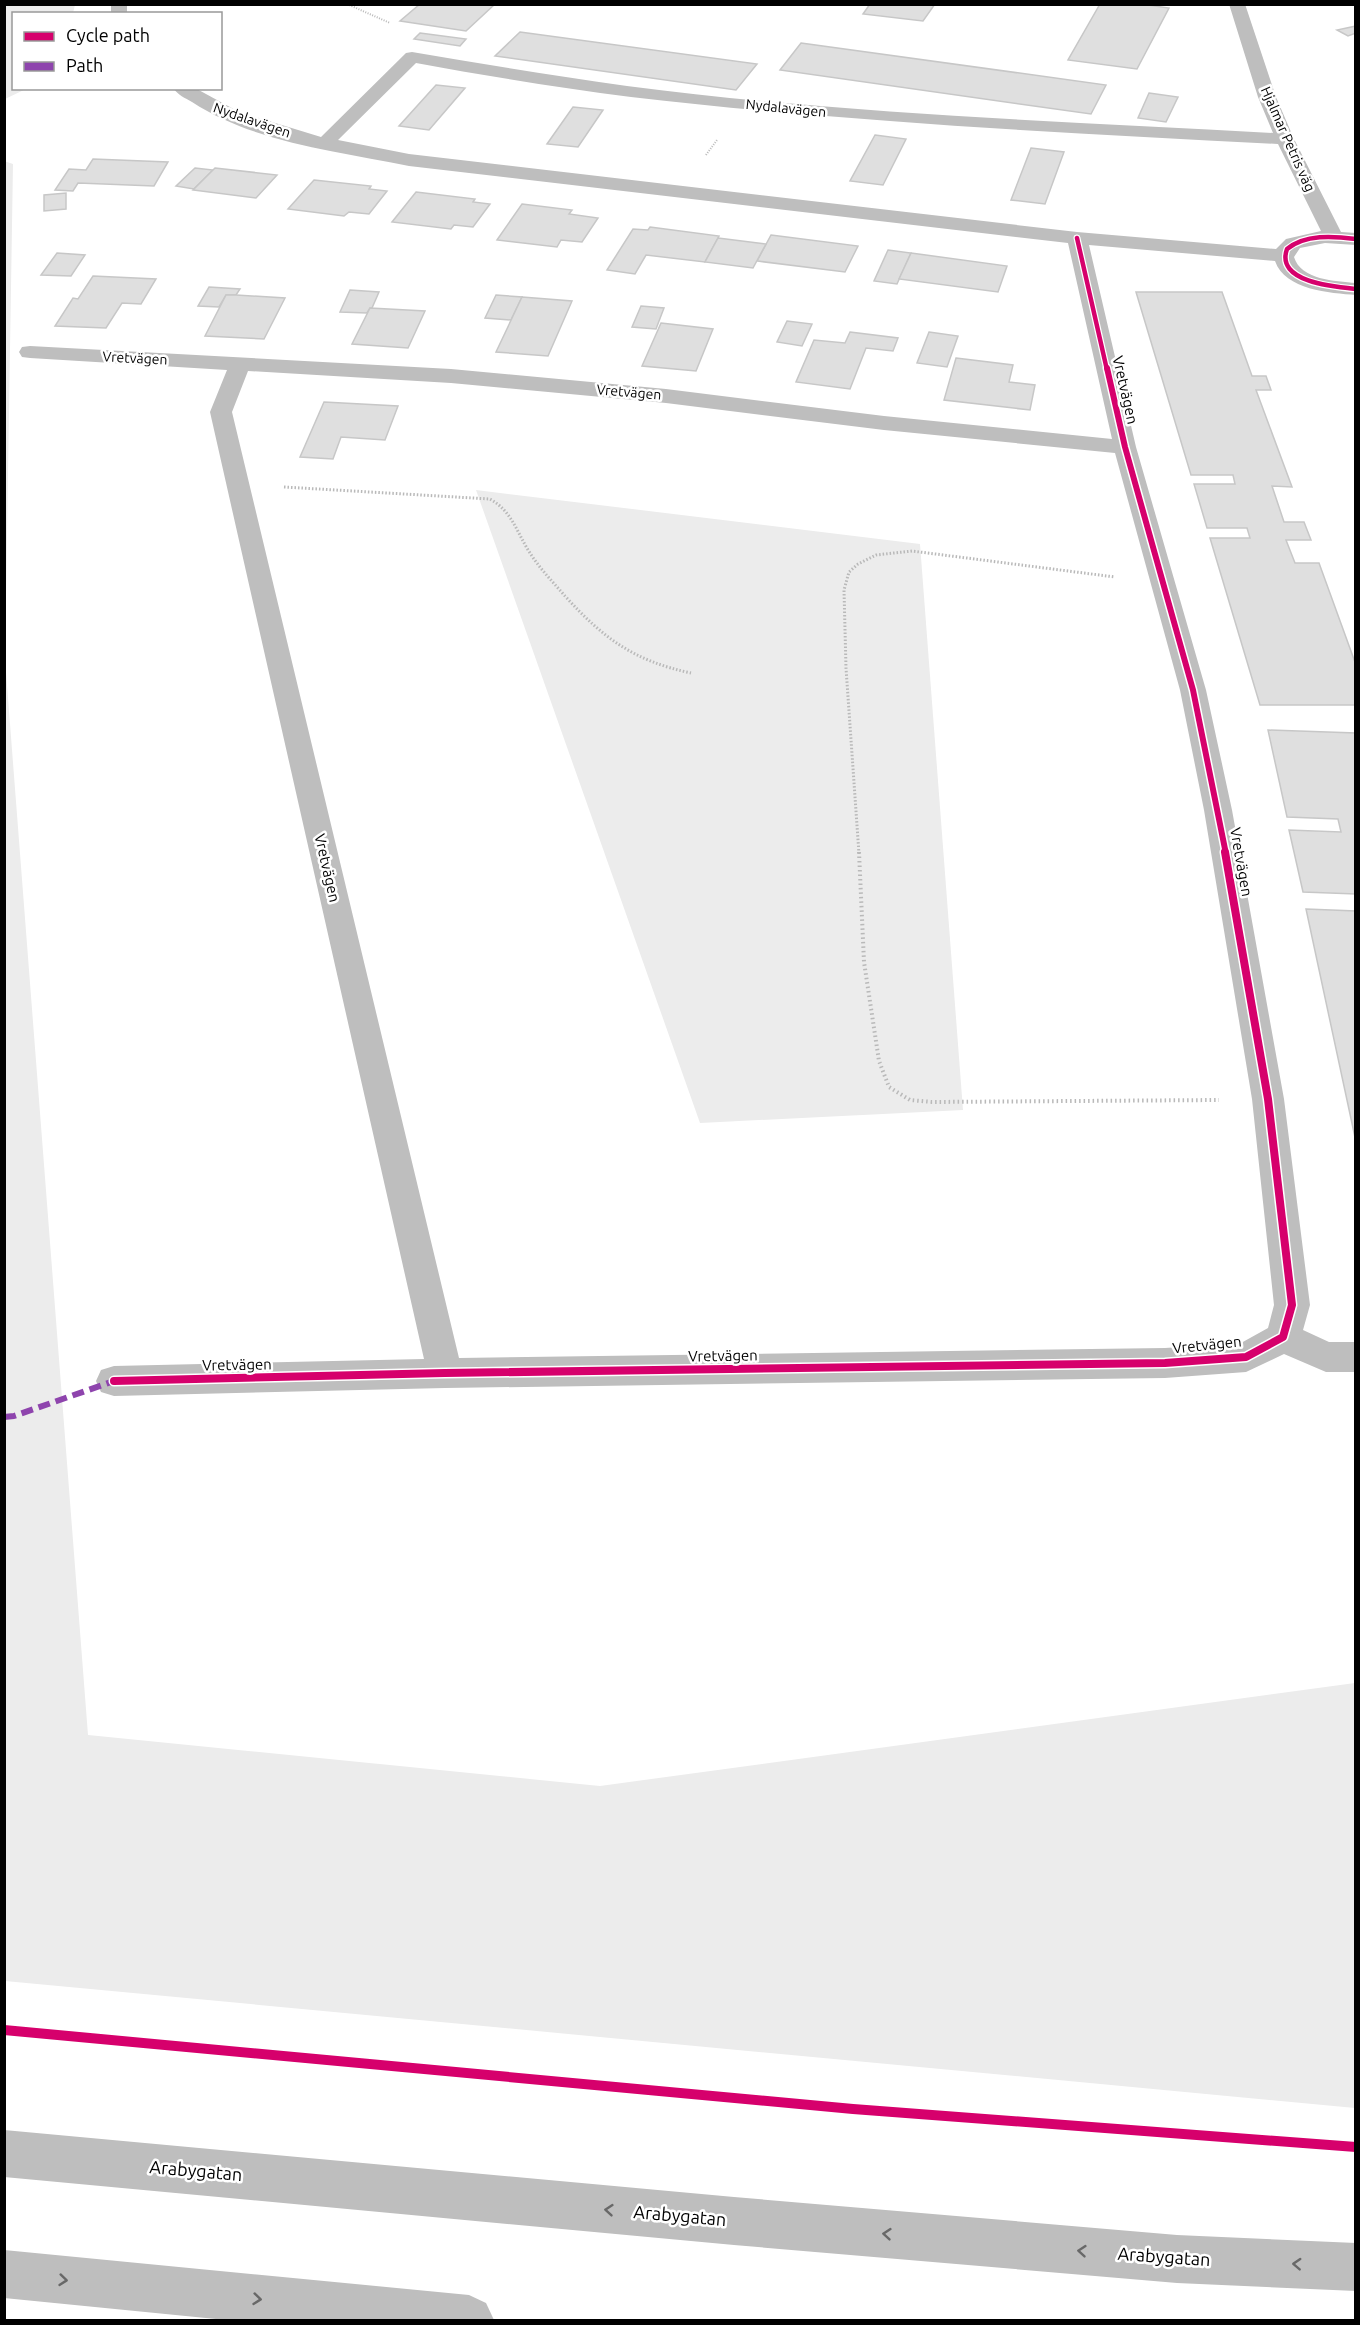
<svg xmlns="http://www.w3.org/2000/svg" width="1360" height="2325" viewBox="0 0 1360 2325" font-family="Ubuntu,sans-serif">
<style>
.green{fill:#ececec}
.building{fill:#dfdfdf;stroke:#c7c7c7;stroke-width:1.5}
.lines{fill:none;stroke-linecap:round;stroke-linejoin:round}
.path-far2{stroke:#b9b9b9;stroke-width:2;stroke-dasharray:1 1.5;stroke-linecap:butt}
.path-far1{stroke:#b9b9b9;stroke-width:3;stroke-dasharray:1.5 2;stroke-linecap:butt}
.path{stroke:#b9b9b9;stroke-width:4;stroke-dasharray:1.5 3;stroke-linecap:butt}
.minor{fill:#bebebe;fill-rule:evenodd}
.quiet{stroke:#8e44ad;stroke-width:6;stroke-dasharray:12 6;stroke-linecap:butt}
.cycleway-far3-casing{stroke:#fff;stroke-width:7}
.cycleway-far2-casing{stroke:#fff;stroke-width:9}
.cycleway-far1-casing{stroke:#fff;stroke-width:11}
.cycleway-casing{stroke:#fff;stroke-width:14}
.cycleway-far3{stroke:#d6006c;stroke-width:4.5}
.cycleway-far2{stroke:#d6006c;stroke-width:6}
.cycleway-far1{stroke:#d6006c;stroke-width:8}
.cycleway{stroke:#d6006c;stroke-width:10}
.oneway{stroke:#686868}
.labels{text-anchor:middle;stroke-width:5;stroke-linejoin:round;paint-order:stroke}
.far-street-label{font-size:14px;fill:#000;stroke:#fff}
.street-label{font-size:15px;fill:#000;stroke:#fff}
.near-street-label{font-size:18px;fill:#000;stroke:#fff}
</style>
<rect width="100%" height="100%" fill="#fff"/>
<g class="green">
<path d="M4 5H75L73 13 14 14V88L26 89 5 99Z"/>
<path d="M4 161 13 164 5 659 88 1735 600 1786 1355 1683V2108L5 1981Z"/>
<path d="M476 490 920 544 963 1110 700 1123Z"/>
</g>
<g class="building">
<path d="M420 4H495L466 31 400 21Z"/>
<path d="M870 4H935L923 21 863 14Z"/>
<path d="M1100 4H1141L1169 8 1137 69 1068 60Z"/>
<path d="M1356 26V33L1348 36 1337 30Z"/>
<path d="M520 32 757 64 736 90 495 56Z"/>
<path d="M420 33 466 39 460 46 414 39Z"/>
<path d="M801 43 1106 85 1091 114 780 70Z"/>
<path d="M436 85 465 88 429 130 399 126Z"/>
<path d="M1149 93 1178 97 1166 122 1138 118Z"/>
<path d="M573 107 603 110 578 147 547 144Z"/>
<path d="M875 135 906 139 883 185 850 181Z"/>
<path d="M1031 148 1064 152 1045 204 1011 200Z"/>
<path d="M93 159 168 162 154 186 78 183 73 191 55 190 69 169 86 170Z"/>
<path d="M195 168 213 170 194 189 176 186Z"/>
<path d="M215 168 277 175 256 198 193 190Z"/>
<path d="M314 180 371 186 369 189 387 191 369 214 349 212 344 216 288 209Z"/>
<path d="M416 192 475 199 473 202 490 204 473 227 454 225 451 229 392 222Z"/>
<path d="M66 193V209L44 211V195Z"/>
<path d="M522 204 572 210 569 214 598 218 582 242 561 240 557 247 497 240Z"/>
<path d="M650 227 719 236 705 262 646 255 635 274 607 270 633 229 648 230Z"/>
<path d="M771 235 858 246 845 272 757 261Z"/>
<path d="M718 238 766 244 753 268 705 262Z"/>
<path d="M888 250 911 253 897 284 874 281Z"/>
<path d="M57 253 85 255 71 276 41 275Z"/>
<path d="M911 253 1007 266 998 292 899 279Z"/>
<path d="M93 276 156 279 141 304 122 303 106 328 55 326 73 298 78 299Z"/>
<path d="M209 287 240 289 236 295H226L219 307 198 306Z"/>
<path d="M350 290 379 292 372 308H370L367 313 340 312Z"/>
<path d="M1136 292H1222L1252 376H1266L1271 390H1256L1292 487 1272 486 1284 522H1304L1311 540H1286L1295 563H1319L1356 665V705H1260L1210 538H1250L1247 528H1207L1194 484H1235L1233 475H1191Z"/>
<path d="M226 295H236L285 298 264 339 205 336Z"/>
<path d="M496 295 522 297 511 320 485 318Z"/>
<path d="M522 297 572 301 548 356 496 352Z"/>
<path d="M641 306 664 308 656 329 632 327Z"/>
<path d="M370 308 425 311 408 348 352 344Z"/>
<path d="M787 321 812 324 802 346 777 342Z"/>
<path d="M661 323 713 329 696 371 642 366Z"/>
<path d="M850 332 898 338 893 351 866 348 850 389 796 382 814 340 845 343Z"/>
<path d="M929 332 958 336 947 367 917 363Z"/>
<path d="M956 358 1013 365 1009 382 1035 385 1030 410 944 400Z"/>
<path d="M324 402 398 406 385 440 341 437 333 459 300 457Z"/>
<path d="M1268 730 1356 733V894L1303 892 1289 830 1341 832 1338 819 1287 817Z"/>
<path d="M1306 909 1356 911V1142Z"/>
</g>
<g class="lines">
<g class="path-far2">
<path d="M347 4 390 23"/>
<path d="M706 155 717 140"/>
</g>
<g class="path-far1">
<path d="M284 487 490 499C512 511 517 533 530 553 540 569 553 582 565 596 603 638 634 661 691 673"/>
<path d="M859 854 846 668 844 590 849 572 858 564 876 555 912 551 1115 577"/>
</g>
<path class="path" d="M859 852 864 962 879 1061 889 1087 910 1100 932 1102 1219 1100"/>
<g class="minor">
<rect x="111" y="4" width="16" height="10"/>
<path d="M1229 4H1245L1276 97 1294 139 1341 232 1356 233V245L1325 243 1300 248 1294 257C1301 280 1335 281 1356 283V295C1330 293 1285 290 1275 261L1089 245 1136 447 1206 690 1232 810 1284 1099 1310 1305 1303 1330 1329 1342H1356V1372H1326L1284 1354 1246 1372 1165 1378 445 1388 114 1396 101 1392 96 1381 101 1370 114 1366 424 1359 210 412 227 370 30 358 22 357 19 352 22 347 30 346 451 369 666 389 884 416 1112 439 1068 243 409 166C337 151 255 143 192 102 185 98 178 95 173 88H195L239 112 321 137 406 53 412 52C483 64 555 76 627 86 841 114 1058 121 1273 133L1258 97ZM416 63C487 76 559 88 631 97 846 122 1062 133 1278 144L1321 231 1286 239 1276 249 1077 232 409 154 338 140ZM248 371 451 383 666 403 884 430 1115 453 1180 690 1204 810 1252 1099 1274 1305 1268 1328 1241 1343 1165 1348 459 1358 232 412Z"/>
<path d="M4 2130 734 2197 1177 2235 1356 2243V2291L1177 2283 734 2245 4 2177Z"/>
<path d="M4 2250 469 2295 486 2303 494 2320H226L4 2298Z"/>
</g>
<path class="quiet" d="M4 1417 14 1416 114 1381"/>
<defs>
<g id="cycleway-far3">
<path d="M1077 238 1107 370"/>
<path d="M1356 239C1333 236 1305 234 1287 249 1275 282 1334 287 1356 289"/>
</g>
<path id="cycleway-far2" d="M1107 368 1125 447 1193 690 1226 854"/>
<path id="cycleway-far1" d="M114 1381 445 1373 1165 1363 1246 1357 1283 1337 1292 1305 1268 1099 1225 852"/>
<path id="cycleway" d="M4 2030 853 2109 1356 2147"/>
</defs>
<use href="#cycleway-far3" class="cycleway-far3-casing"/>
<use href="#cycleway-far2" class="cycleway-far2-casing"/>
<use href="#cycleway-far1" class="cycleway-far1-casing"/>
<use href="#cycleway" class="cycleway-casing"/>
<use href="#cycleway-far3" class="cycleway-far3"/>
<use href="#cycleway-far2" class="cycleway-far2"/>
<use href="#cycleway-far1" class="cycleway-far1"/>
<use href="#cycleway" class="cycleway"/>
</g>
<defs><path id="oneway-chevron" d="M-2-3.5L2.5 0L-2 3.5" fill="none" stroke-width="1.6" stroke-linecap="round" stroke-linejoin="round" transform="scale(1.5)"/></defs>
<g class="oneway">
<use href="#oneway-chevron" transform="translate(609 2210) rotate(-175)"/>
<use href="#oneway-chevron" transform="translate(887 2234) rotate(-175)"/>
<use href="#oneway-chevron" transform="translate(1082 2251) rotate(-175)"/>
<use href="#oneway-chevron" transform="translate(1297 2264) rotate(-177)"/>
<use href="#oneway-chevron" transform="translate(63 2280) rotate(6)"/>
<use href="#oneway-chevron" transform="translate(257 2299) rotate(6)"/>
</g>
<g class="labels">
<g class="far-street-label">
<text transform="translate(786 108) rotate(6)" y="5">Nydalavägen</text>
<text transform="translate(252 120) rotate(19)" y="5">Nydalavägen</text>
<text transform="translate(1288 139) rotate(66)" y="5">Hjalmar Petris väg</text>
<text transform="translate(135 358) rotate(3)" y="5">Vretvägen</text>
<text transform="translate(629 392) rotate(5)" y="5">Vretvägen</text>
</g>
<g class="street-label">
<text transform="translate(1125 390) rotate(77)" y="5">Vretvägen</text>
<text transform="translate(1241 862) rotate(80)" y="5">Vretvägen</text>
<text transform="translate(327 868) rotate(77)" y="5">Vretvägen</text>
<text transform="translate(1207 1345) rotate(-6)" y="5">Vretvägen</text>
<text transform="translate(723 1356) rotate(-1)" y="5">Vretvägen</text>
<text transform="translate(237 1365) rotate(-1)" y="5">Vretvägen</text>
</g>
<g class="near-street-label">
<text transform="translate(196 2171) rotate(5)" y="6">Arabygatan</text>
<text transform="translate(680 2216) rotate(5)" y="6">Arabygatan</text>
<text transform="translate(1164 2257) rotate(4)" y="6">Arabygatan</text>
</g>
</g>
<rect width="1360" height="2325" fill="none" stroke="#000000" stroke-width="12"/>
<rect x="12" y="12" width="210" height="78" fill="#ffffff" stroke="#999999" stroke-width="1.5"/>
<rect x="24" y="32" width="30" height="9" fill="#d6006c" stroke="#999999" stroke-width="1.5"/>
<text x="66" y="42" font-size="18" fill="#000000">Cycle path</text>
<rect x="24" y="62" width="30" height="9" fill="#8e44ad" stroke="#999999" stroke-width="1.5"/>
<text x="66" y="72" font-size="18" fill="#000000">Path</text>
</svg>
